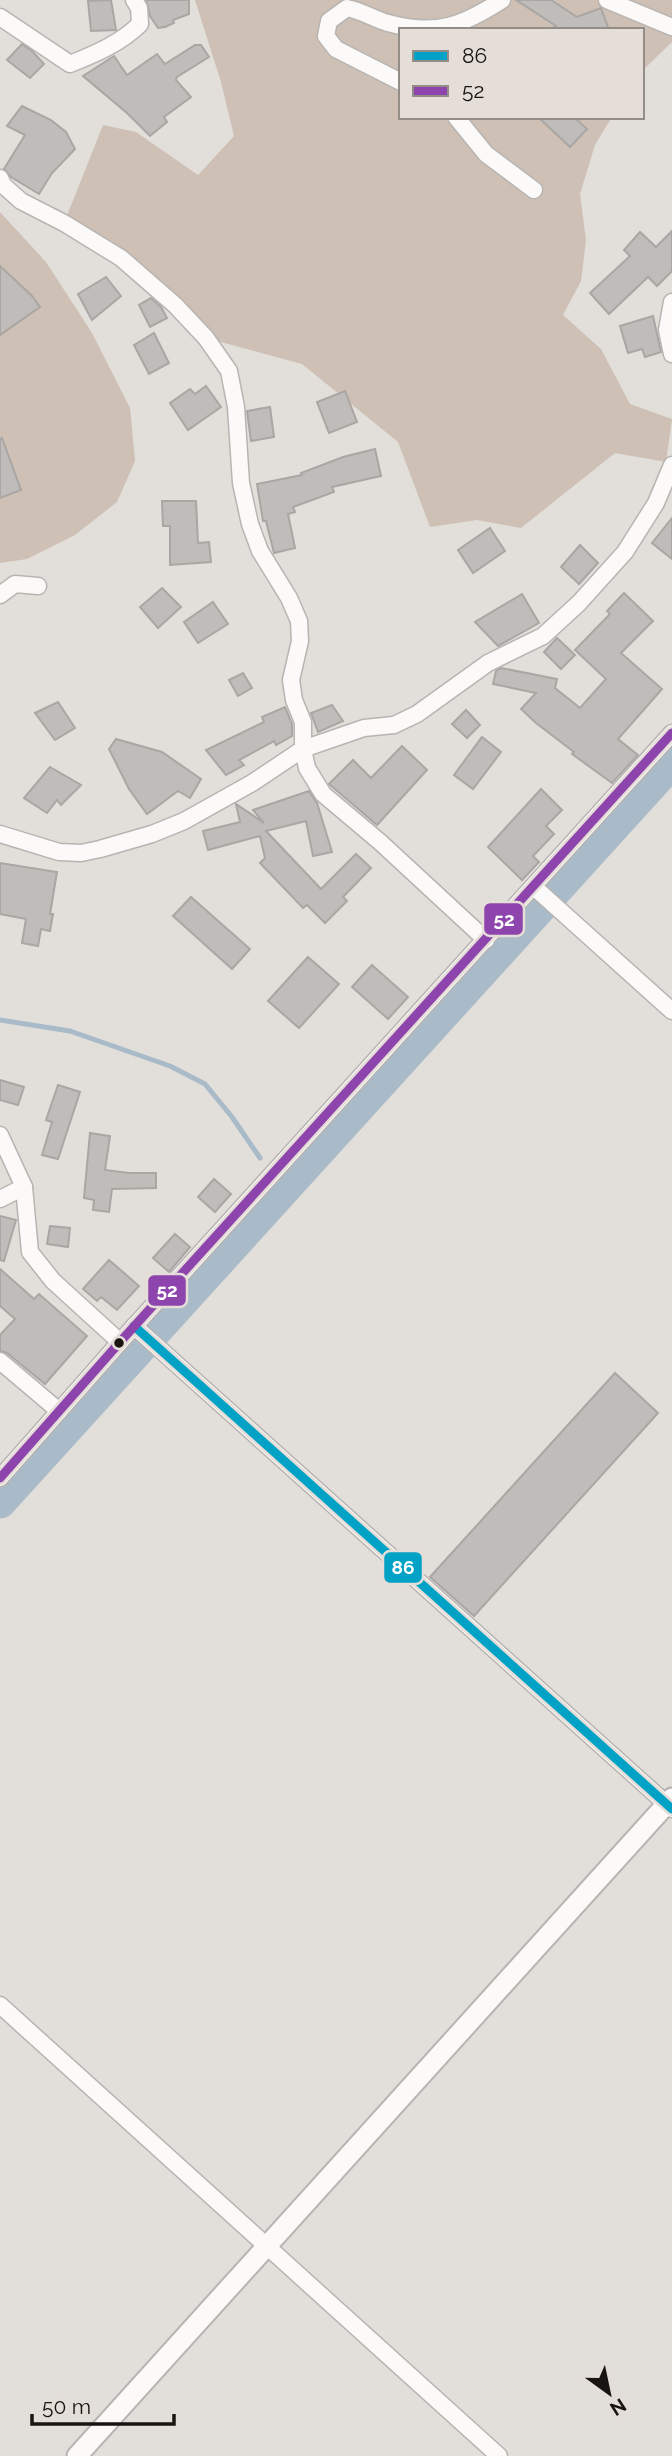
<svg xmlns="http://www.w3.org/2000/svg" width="672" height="2456" viewBox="0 0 672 2456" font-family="Raleway,sans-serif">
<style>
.green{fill:#cec0b5}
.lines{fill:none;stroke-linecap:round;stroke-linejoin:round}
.stream{stroke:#a9bac8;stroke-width:5}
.river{stroke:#a9bac8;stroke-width:33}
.building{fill:#bfbcb9;stroke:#a9a6a3;stroke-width:2}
.minor-casing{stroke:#b7b4b1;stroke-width:19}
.tertiary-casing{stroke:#b7b4b1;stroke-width:23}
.minor{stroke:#fbfaf9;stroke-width:16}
.tertiary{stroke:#fbfaf9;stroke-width:19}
.bus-1-casing{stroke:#e5ddd7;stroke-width:14}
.bus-2-casing{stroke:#e5ddd7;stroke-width:14}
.bus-1{stroke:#01a2c5;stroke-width:9}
.bus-2{stroke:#8e44ad;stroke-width:9}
.bus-dot{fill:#171412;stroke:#e5ddd7;stroke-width:2.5}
.line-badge{stroke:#e5ddd7;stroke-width:2.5}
.badge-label{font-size:19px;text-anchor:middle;font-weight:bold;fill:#fff}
</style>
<rect width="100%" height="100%" fill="#e2deda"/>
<g class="green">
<path d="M195 0H672V42L642 71V30H401V117H612L595 145 580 194 586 240 581 281 563 315 601 349 630 404 672 419 666 462 615 453 521 528 477 520 430 527 398 442 302 364 206 338 175 305 64 223 103 125 136 132 198 175 234 136 221 82Z"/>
<path d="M0 212 46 262 92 333 130 408 135 461 117 502 75 535 27 559 0 563Z"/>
</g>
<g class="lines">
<path class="stream" d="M0 1020 70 1031 170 1066 205 1084 232 1117 260 1158"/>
<path class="river" d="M0 1502 672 762"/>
</g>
<g class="building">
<path d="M111 0 116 30 91 31 88 1Z"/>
<path d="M146 0H189V14L173 20 174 23 165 27 158 28 150 16Z"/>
<path d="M516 0H551L577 17 601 8 609 30H549L556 26Z"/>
<path d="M22 44 32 51 44 64 30 78 7 60Z"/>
<path d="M195 45H201L209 57 177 77 176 80 191 97 164 117 167 122 150 136 127 113 83 76 114 56 127 75 157 54 165 64Z"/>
<path d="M22 106 51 120 66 132 75 149 52 173 39 194 11 177 4 169 25 135 7 126Z"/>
<path d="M538 117H574L587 129 570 147Z"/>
<path d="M672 231V271L657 286 648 277 609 314 590 293 630 256 624 250 640 232 656 247Z"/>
<path d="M0 266 32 296 40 307 0 335Z"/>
<path d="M106 277 121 296 92 320 78 294Z"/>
<path d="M151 298 161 307 167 318 150 327 139 305Z"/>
<path d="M653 316 661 352 645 357 642 349 628 353 620 326Z"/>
<path d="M154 333 169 363 149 374 134 345Z"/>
<path d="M206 386 221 407 188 430 170 403 190 389 195 394Z"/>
<path d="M345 391 357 422 329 433 317 402Z"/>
<path d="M270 407 274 437 251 441 247 411Z"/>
<path d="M2 438 21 490 0 498V439Z"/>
<path d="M375 449 381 476 332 487 334 492 293 507 295 512 288 514 295 548 274 553 266 521H263L257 484 302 475 301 473 343 457Z"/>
<path d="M162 501H196L198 543 209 542 211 562 170 565V526H163Z"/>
<path d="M672 518V559L652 543Z"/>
<path d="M490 528 505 551 473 573 458 550Z"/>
<path d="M580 545 598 563 579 584 561 567Z"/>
<path d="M162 588 181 607 158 628 140 607Z"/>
<path d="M624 593 653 621 621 653 662 689 618 739 638 755 612 783 572 754 574 752 536 723 521 709 536 693 493 684 496 671 501 668 557 679 555 688 580 708 606 679 575 650 610 614 607 611Z"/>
<path d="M522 594 539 623 498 646 475 622Z"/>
<path d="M213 602 228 624 198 643 184 622Z"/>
<path d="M557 638 575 655 561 669 544 652Z"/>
<path d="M243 673 252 688 238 696 229 680Z"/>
<path d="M58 702 75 728 55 740 35 713Z"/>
<path d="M332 705 343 721 318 732 311 713Z"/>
<path d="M285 707 292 724V736L276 745 274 741 239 760 244 765 226 775 206 750 264 722 262 717Z"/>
<path d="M466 710 480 725 467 738 452 724Z"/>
<path d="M482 737 501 752 473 789 454 775Z"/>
<path d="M116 739 162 752 201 779 190 798 178 791 147 814 129 789 109 749Z"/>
<path d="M402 746 427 770 377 825 329 784 353 760 371 778Z"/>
<path d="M50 767 81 785 61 805 57 800 47 813 24 798Z"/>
<path d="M541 789 562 810 546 826 554 834 533 856 539 862 522 880 488 847Z"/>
<path d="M309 791 317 803 332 852 313 856 306 821 266 831 321 889 356 854 371 868 343 897 347 901 325 923 307 905 303 908 260 863 265 858 260 836 208 850 203 831 240 822 236 804 264 823 253 810Z"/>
<path d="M0 863 57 872 50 914H53L50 931 41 929 38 946 22 943 26 919 0 914Z"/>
<path d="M191 897 250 949 232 969 173 916Z"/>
<path d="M308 957 339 984 299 1028 268 1001Z"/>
<path d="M372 965 408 997 388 1019 352 987Z"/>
<path d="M0 1080 24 1087 18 1105 0 1100Z"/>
<path d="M58 1085 80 1092 58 1159 42 1155 52 1122 46 1120Z"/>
<path d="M90 1133 110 1136 105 1170 129 1173H156V1188L112 1189 109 1212 93 1210 94 1200 84 1198Z"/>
<path d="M214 1179 231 1194 215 1212 198 1197Z"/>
<path d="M0 1216 16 1220 4 1261 0 1260Z"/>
<path d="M50 1226 70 1228 68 1247 47 1244Z"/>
<path d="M175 1234 190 1247 169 1272 153 1258Z"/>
<path d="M109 1260 139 1286 117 1310 101 1297 97 1301 83 1289Z"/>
<path d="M0 1269 34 1299 39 1294 87 1336 45 1384 7 1353 0 1351V1335L15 1319 0 1306Z"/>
<path d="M615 1373 658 1413 474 1616 430 1577Z"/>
</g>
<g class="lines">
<defs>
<g id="minor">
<path d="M607 0 672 27"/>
<path d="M0 17 70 64C95 54 121 43 140 24L139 8 134 0"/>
<path d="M401 82 336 49 326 36 329 21 347 8C362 11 374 19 388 23 436 36 462 26 502 0"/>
<path d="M456 117 486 154 534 190"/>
<path d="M0 178 3 185 21 201 64 223 121 258 175 305 206 338 229 371 236 407 241 483 250 524 260 551 289 598 299 621 300 641 291 680 294 700 303 722V749L307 768 323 794 380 842 486 940"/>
<path d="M672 302 667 330 672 354"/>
<path d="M0 595 15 584 38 586"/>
<path d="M0 834 59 852 81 853 100 849 152 834 184 821 252 783 303 749 364 728 394 725 417 714 488 663 543 636 579 603 625 552 656 503 672 465"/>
<path d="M534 887 672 1011"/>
<path d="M0 1135 24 1187 30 1252 53 1281 120 1342"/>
<path d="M0 1199 24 1187"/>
<path d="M134 1326 672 1809"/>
<path d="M0 1361 59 1411"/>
<path d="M0 1478 120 1342 672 733"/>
<path d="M0 2005 499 2456"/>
</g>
<path id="tertiary" d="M77 2456 672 1798"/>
</defs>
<use href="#minor" class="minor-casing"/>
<use href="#tertiary" class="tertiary-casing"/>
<use href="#minor" class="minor"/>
<use href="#tertiary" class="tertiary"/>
<defs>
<path id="bus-1" d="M134 1326 672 1809"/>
<path id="bus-2" d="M0 1478 120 1342 672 733"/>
</defs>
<use href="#bus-1" class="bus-1-casing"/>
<use href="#bus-2" class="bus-2-casing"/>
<use href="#bus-1" class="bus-1"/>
<use href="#bus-2" class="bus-2"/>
</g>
<circle class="bus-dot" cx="119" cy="1343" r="6"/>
<g class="line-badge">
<rect x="483" y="902" width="41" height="34" rx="7" fill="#8e44ad"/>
<rect x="147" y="1274" width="40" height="33" rx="7" fill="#8e44ad"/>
<rect x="383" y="1551" width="40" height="33" rx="7" fill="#01a2c5"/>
</g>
<g class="badge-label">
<text x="504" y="926">52</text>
<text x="167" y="1297">52</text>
<text x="403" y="1574">86</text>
</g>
<rect x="399" y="28" width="245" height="91" fill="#e5ddd7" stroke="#938d88" stroke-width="2"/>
<rect x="413" y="51" width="35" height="10" fill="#01a2c5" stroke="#938d88" stroke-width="2"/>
<text x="462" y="63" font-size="21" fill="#171412">86</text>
<rect x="413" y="86" width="35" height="10" fill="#8e44ad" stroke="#938d88" stroke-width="2"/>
<text x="462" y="98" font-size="21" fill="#171412">52</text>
<g transform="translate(609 2393) rotate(147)" stroke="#e5ddd7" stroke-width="5" paint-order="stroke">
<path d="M0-5L12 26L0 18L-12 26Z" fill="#171412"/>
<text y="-10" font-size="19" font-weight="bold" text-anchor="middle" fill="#171412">N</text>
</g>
<path d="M32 2414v10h142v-10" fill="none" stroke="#171412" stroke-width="3.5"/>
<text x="42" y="2414" font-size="21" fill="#171412" stroke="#e5ddd7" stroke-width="5" paint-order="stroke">50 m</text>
</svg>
